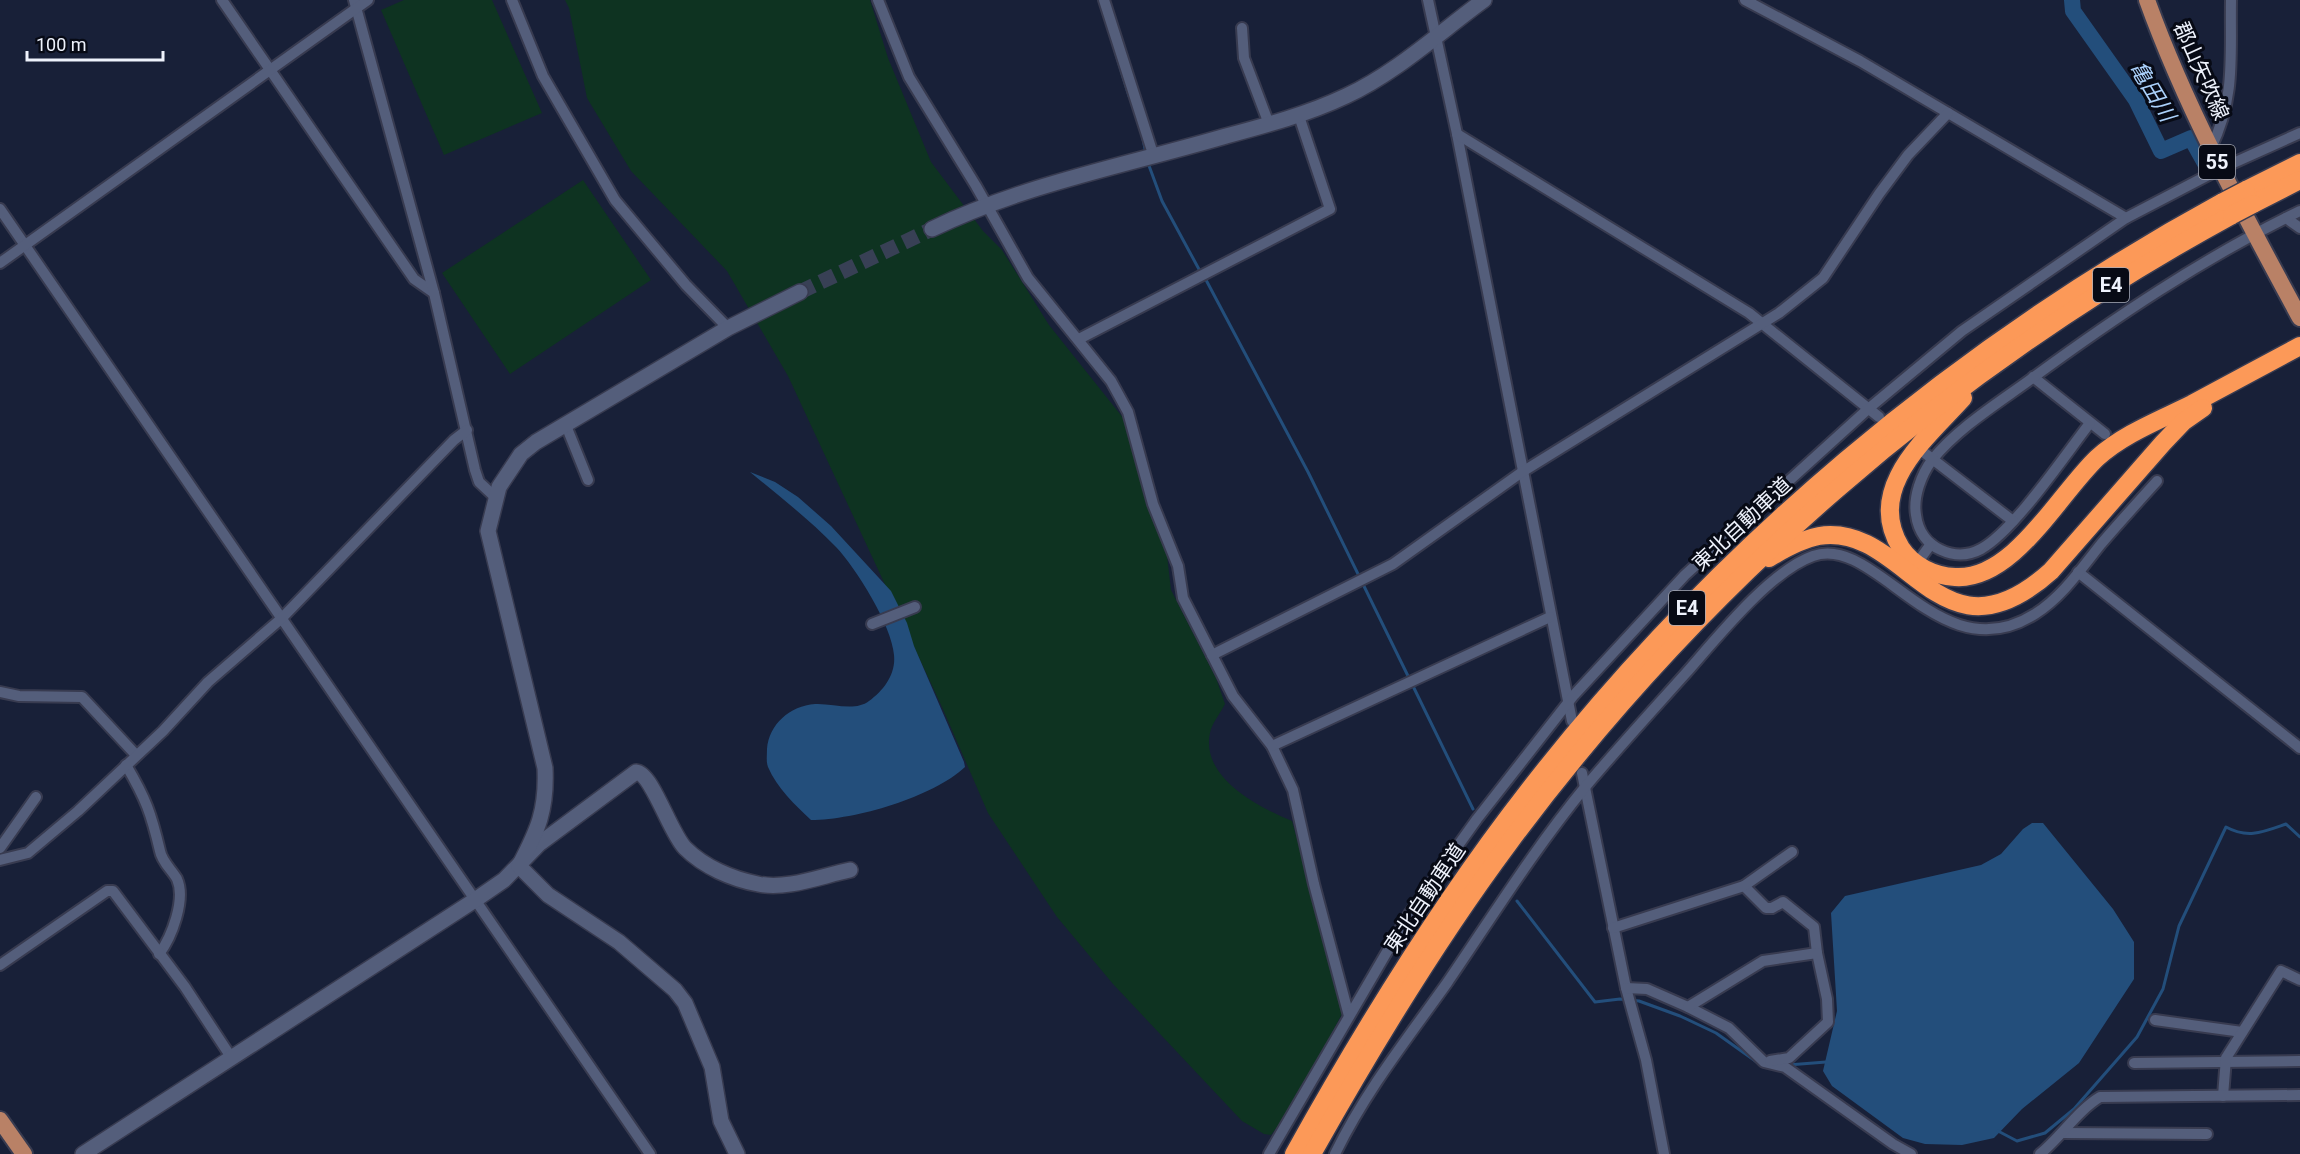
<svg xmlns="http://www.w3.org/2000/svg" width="2300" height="1154" viewBox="0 0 2300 1154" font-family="Roboto,'Noto Sans JP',sans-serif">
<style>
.green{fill:#0e3321}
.water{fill:#234e7b}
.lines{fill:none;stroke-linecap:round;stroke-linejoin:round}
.stream{stroke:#234e7b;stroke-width:3}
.river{stroke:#234e7b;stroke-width:16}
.secondary-tunnel{stroke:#384055;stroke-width:15;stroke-dasharray:15 8;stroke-linecap:butt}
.street-casing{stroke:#383b50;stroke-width:14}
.secondary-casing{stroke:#383b50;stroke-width:18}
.primary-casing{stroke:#383b50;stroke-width:20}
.highway-casing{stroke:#383b50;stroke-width:21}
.street{stroke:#545e7b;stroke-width:10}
.secondary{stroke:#545e7b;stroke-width:15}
.primary{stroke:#b98166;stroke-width:16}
.highway{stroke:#fc9958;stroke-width:18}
.highway-bridge-casing{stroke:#383b50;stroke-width:21;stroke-linecap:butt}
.highway-bridge{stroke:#fc9958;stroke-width:18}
.labels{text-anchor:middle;stroke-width:6;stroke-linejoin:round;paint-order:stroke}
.shield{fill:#070a15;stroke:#a9acb7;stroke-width:1.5}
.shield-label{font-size:20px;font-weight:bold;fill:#eef2fc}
.street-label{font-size:21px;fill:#eef2fc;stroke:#070a15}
.water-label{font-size:22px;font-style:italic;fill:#abd1fb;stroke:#070a15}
</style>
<rect width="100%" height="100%" fill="#182038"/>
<g class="green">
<path d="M404 0H492L542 113 444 155 381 10Z"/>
<path d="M565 0H870L888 58 931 162 983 231 1002 250 1049 325 1124 419 1166 547 1171 590 1216 678 1225 704C1221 712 1214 721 1211 729 1197 776 1258 807 1292 821L1344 1010 1293 1106 1271 1135 1264 1134 1242 1121 1113 984 1057 917 988 813 942 707 788 376 727 271 631 171 587 98 569 8Z"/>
<path d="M583 180 651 280 510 374 442 273Z"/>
</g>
<g class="water">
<path d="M750 472 775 482 798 497 831 526 891 591 907 623 914 646 964 762 965 767C933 797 855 820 811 820 795 805 777 788 768 767 766 762 767 755 767 749 769 724 790 706 815 704 832 703 855 712 869 701 884 690 896 674 894 655 892 626 856 568 836 547 810 520 779 496 750 472Z"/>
<path d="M2032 823H2043L2113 909 2134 942V979L2079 1063 2022 1109 1994 1138 1962 1145 1925 1144 1903 1138 1832 1086 1823 1071 1837 1011 1831 913 1845 896 1981 865 2001 854 2023 829Z"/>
</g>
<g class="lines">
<g class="stream">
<path d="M1115 51 1129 96"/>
<path d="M1143 139 1146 154"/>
<path d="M1148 163 1162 201 1201 273"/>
<path d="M1205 278 1308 472 1409 678"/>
<path d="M1412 684 1473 809"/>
<path d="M1517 901 1595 1002 1620 999 1639 1001 1680 1016 1716 1033 1761 1065"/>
<path d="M1788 1065 1826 1062"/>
<path d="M1998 1131 2017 1141 2045 1133 2074 1109 2137 1037 2163 989 2179 926 2226 827C2248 839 2263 832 2286 824L2300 837"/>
</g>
<path class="river" d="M2072 0 2073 11 2136 100 2161 151 2191 138 2206 165"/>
<path class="secondary-tunnel" d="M800 292 932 229"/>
<defs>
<g id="street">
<path d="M222 0 414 279 434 293"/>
<path d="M354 0 434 293 475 470 479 482 495 497"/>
<path d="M512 0 543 76 615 200 686 285 728 328"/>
<path d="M878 0 909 77 976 186 1028 278 1111 381 1128 412 1153 504 1178 566 1183 598 1233 696 1272 746 1293 790 1314 884 1349 1016"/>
<path d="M1104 0 1154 157"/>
<path d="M1428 0 1457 134 1572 721"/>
<path d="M1745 0 1860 61 2126 218"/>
<path d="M1242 28 1244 58 1269 124"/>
<path d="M1457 134 1749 313 1879 417"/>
<path d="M2211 148C2236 97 2230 55 2231 0"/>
<path d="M0 209 650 1154"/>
<path d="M2286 218 2300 228"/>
<path d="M0 263 368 0"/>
<path d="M1079 339 1330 209 1299 116"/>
<path d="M2033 377 2105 434"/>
<path d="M565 423 588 480"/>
<path d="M2090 423C2065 455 2014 531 1981 549 1968 556 1954 556 1941 550 1927 544 1918 531 1916 515 1913 497 1921 475 1932 460 1957 429 1995 405 2027 382 2114 318 2203 258 2300 211"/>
<path d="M1922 451 2013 521"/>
<path d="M1920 559 1931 544"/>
<path d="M2078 572 2300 748"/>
<path d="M872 624 915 607"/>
<path d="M1212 655 1393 564 1522 472 1779 313 1823 278 1879 194 1908 155 1948 113"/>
<path d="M0 692 19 696 82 697 136 755"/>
<path d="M1272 746 1550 617"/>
<path d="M126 765C146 799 151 813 160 851 162 862 172 870 177 879 186 899 172 937 159 954"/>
<path d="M1582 773 1626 988 1646 1060 1664 1154"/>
<path d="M0 848 36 797"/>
<path d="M0 860 28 853 78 811 163 731 208 682 282 618 454 440 467 430"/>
<path d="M1744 886 1766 908H1772L1783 902 1814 927 1817 953"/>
<path d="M1613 928 1744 886 1792 852"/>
<path d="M0 965 107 891H113L185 987 231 1057"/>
<path d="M1626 988 1647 989 1688 1007 1729 1028 1764 1062 1785 1067 1893 1144 1911 1154"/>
<path d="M1688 1007 1763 961 1817 953 1827 999 1828 1022 1789 1058 1770 1061"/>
<path d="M2155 1020 2242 1032"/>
<path d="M2134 1063 2300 1061"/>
<path d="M2223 1096 2226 1058 2281 971 2300 980"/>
<path d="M2063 1133 2207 1134"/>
<path d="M1269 1154 1409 914 1477 819 1574 695 1685 575 1868 409 1962 331 2126 218 2220 169 2300 133"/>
<path d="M1335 1154C1365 1092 1407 1039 1447 983 1492 917 1535 848 1586 786 1618 748 1652 711 1686 673 1716 639 1770 571 1813 556 1877 533 1939 675 2035 614 2062 597 2081 569 2101 544 2119 523 2138 502 2157 481"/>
<path d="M2040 1154C2061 1137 2077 1111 2100 1097L2300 1095"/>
</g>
<g id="secondary">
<path d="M932 229C1025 184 1127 165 1226 136 1267 125 1308 114 1346 96 1396 73 1440 32 1484 0"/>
<path d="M83 1154 475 900 504 880 539 844 636 772C652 773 670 833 685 848 704 867 732 879 758 884 787 890 821 876 850 870"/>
<path d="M737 1154 721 1121 712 1067 685 1003 675 990 619 942 548 895 519 866C538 830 547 810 545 768L488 531 499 487 521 454 536 442 728 328 800 292"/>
</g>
<g id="primary">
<path d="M2147 0C2187 111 2244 214 2300 318"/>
<path d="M0 1120 24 1154"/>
</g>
<g id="highway">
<path d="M2246 190 2300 163"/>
<path d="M2253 204 2300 180"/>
<path d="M1963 398C1927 438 1864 488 1901 548 1913 566 1934 576 1955 577 2013 581 2059 494 2097 458 2123 434 2160 420 2192 404 2228 385 2264 365 2300 346"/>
<path d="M1769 558C1784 549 1802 539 1819 536 1908 522 1939 672 2051 571L2163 443 2183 422 2203 408"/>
<path d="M1294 1154C1364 1028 1440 904 1529 790 1717 548 1955 348 2223 202"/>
<path d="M1312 1154C1372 1047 1436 941 1509 843 1702 583 1948 370 2232 215"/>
</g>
</defs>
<use href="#street" class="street-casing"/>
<use href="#secondary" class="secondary-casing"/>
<use href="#primary" class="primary-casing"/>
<use href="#highway" class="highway-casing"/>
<use href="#street" class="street"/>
<use href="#secondary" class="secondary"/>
<use href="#primary" class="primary"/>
<use href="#highway" class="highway"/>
<defs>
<g id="highway-bridge">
<path d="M2223 202 2246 190"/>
<path d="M2232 215 2253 204"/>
</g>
</defs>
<use href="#highway-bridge" class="highway-bridge-casing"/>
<use href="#highway-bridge" class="highway-bridge"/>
</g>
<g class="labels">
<g class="shield">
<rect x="2199" y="145" width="36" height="34" rx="4.5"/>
<rect x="2093" y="268" width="36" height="34" rx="4.5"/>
<rect x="1669" y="591" width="36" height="34" rx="4.5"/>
</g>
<g class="shield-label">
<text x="2217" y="169">55</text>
<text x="2111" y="292">E4</text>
<text x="1687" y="615">E4</text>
</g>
<g class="street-label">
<text transform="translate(2201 71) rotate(66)" y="7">郡山矢吹線</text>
<text transform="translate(1742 524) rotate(-43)" y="7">東北自動車道</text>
<text transform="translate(1425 898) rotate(-56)" y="7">東北自動車道</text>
</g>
<g class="water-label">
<text transform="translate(2153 91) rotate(59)" y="8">亀田川</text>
</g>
</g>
<path d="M27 51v9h136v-9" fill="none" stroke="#eef2fc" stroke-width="3"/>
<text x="36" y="51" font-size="18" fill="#eef2fc" stroke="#070a15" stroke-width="4.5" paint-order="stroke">100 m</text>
</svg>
